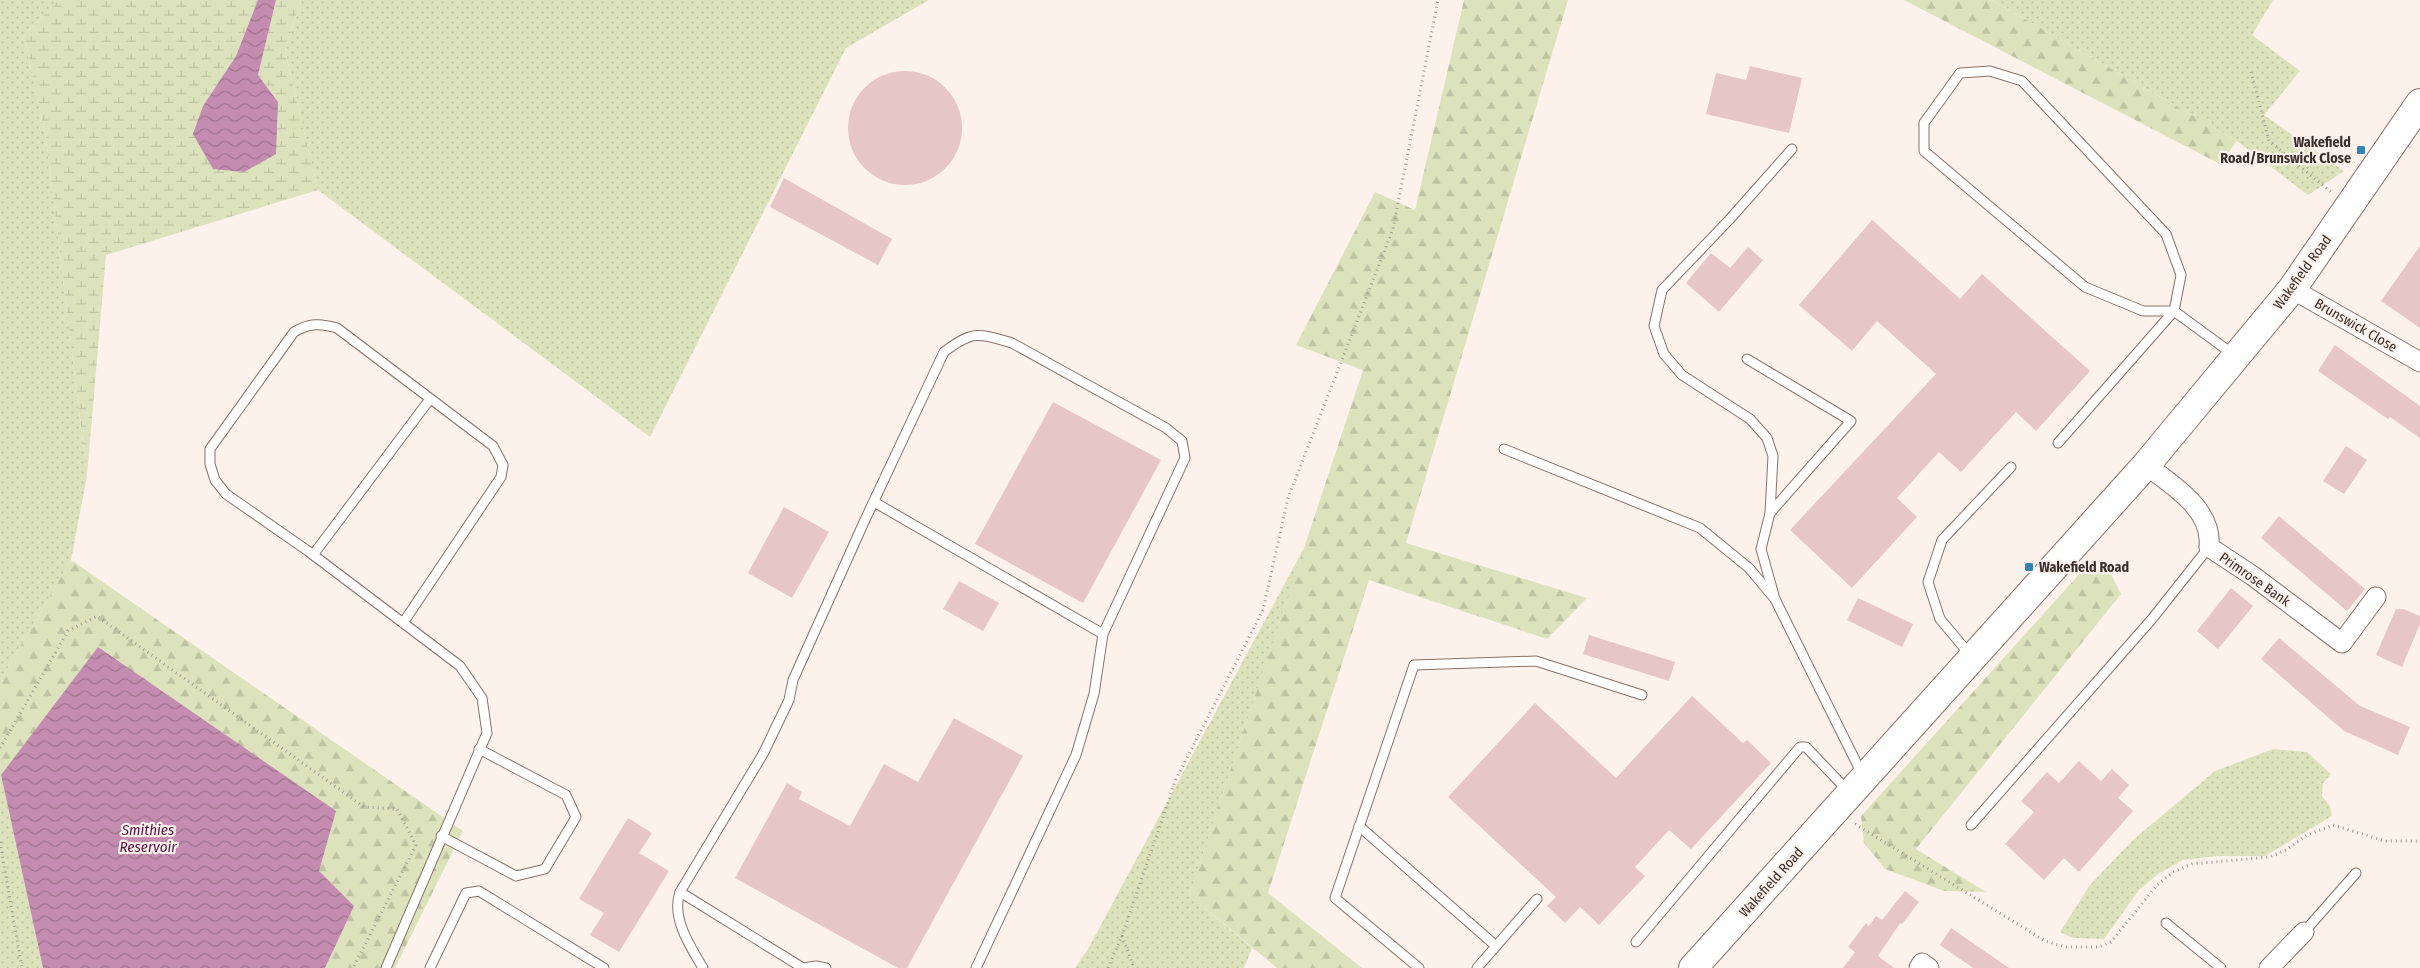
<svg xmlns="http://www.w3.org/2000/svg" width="2420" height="968" viewBox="0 0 2420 968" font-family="'Fira Sans Condensed',sans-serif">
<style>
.grass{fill:url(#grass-dots)}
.forest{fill:url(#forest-firs)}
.wetland{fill:url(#wetland-marsh)}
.water{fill:url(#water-waves)}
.building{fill:#e6c6c7}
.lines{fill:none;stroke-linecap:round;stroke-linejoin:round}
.lane-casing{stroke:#897165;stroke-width:11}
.street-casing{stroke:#897165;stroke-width:21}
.primary-casing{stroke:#897165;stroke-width:30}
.path{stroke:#a29792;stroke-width:3;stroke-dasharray:1 4;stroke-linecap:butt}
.lane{stroke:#fff;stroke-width:9}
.street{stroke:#fff;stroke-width:19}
.primary{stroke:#fff;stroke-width:28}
.poi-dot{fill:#3282b3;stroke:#fdf1ec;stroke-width:2}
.labels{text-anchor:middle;stroke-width:4.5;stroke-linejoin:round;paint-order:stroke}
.poi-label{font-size:14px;font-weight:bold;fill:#392f2a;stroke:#fdf1ec;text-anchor:end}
.street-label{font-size:14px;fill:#392f2a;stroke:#fdf1ec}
.water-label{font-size:15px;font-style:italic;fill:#541142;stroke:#fdf1ec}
</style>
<defs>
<pattern id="grass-dots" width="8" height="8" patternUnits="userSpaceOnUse" patternTransform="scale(1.25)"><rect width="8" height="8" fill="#dce3bc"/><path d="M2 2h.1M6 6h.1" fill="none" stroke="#bec3a2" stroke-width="1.8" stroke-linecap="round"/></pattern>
<pattern id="forest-firs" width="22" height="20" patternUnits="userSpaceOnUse" patternTransform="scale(1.25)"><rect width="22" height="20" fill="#dce3bc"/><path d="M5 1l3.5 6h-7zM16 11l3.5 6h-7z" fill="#bec3a2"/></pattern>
<pattern id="wetland-marsh" width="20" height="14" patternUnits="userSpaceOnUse" patternTransform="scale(1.25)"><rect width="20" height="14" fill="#dce3bc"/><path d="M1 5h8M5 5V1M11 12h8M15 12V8" fill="none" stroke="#bec3a2"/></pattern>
<pattern id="water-waves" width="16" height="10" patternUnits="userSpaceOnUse" patternTransform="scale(1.25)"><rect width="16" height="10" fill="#c48cb0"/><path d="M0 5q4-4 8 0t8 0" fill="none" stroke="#a0738f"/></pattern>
</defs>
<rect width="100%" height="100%" fill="#fdf1ec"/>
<g class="grass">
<path d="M0 0H59L24 35 46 139 87 476 71 560 0 681Z"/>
<path d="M301 0H929L846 48 650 437 318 190 285 51Z"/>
<path d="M1992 0H2273L2252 35 2300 71 2264 115 2344 171 2308 195 2237 141Z"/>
<path d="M1305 546 1189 895 1252 948 1244 968H1075L1088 949Z"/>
<path d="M2273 749 2307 752 2331 774 2323 783 2322 796 2330 806 2332 816 2265 856H2218L2183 860 2158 874 2139 890 2104 939 2073 938 2060 932 2090 885 2133 840 2215 771Z"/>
<path d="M0 775H1L43 968H0Z"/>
</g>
<g class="forest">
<path d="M1464 0H1568L1406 543 1587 598 1547 639 1369 580 1268 893 1362 968H1277L1189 895 1363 370 1296 345 1375 192 1415 210Z"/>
<path d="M1904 0H1992L2237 141 2220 164Z"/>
<path d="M71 560 463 831 395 968H325L354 906 0 775V681Z"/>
<path d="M2092 560 2107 566 2121 594 1916 849 1986 892 1944 891 1885 869 1864 843 1861 816Z"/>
</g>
<path class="wetland" d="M59 0H258L236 56 203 106 278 102 258 75 276 0H301L285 51 318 190 106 255 87 476 46 139 24 35Z"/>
<g class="water">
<path d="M258 0H276L258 75 278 102 276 154 244 172 213 169 193 134 203 106 236 56Z"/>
<path d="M98 647 336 811 319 871 354 906 325 968H43L1 775Z"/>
</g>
<g class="building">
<path d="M1750 66 1802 78 1789 133 1706 114 1716 73 1746 80Z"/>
<circle cx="905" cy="128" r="57"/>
<path d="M784 178 892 239 878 265 770 207Z"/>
<path d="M1872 220 1960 299 1982 274 2090 371 2036 431 2016 412 1961 472 1939 452 1897 498 1917 517 1852 588 1790 530 1936 374 1877 321 1852 351 1799 305Z"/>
<path d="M2420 246V328L2381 301Z"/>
<path d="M1748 247 1763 260 1719 312 1686 283 1711 253 1730 268Z"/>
<path d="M2335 345 2420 406V438L2390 417 2388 419 2318 371Z"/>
<path d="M1053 402 1161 460 1083 603 975 544Z"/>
<path d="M2346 446 2367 460 2344 494 2323 481Z"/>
<path d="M784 507 829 532 792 598 748 573Z"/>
<path d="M2279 516 2365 589 2347 611 2261 538Z"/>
<path d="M959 581 999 603 983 631 943 609Z"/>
<path d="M2231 588 2253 606 2218 649 2197 631Z"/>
<path d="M1858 598 1913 624 1902 647 1847 620Z"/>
<path d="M2396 609H2403L2420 616V624L2402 667 2376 655Z"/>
<path d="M1589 635 1675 662 1669 681 1583 654Z"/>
<path d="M2279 638 2360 706 2410 727 2398 755 2344 731 2261 659Z"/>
<path d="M1692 696 1743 743 1747 740 1771 763 1691 849 1669 830 1635 867 1645 876 1599 925 1580 907 1565 923 1547 906 1556 897 1448 797 1535 703 1616 778Z"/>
<path d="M954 718 1023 756 907 968H898L735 878 787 783 802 792 799 799 850 826 884 764 918 782Z"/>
<path d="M2079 761 2101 781 2112 769 2129 785 2118 798 2133 811 2079 872 2064 858 2044 880 2005 844 2034 812 2021 801 2047 772 2059 783Z"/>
<path d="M628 818 652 833 639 853 669 871 619 952 590 935 604 913 579 899Z"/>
<path d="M1905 891 1919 902 1902 924 1900 923 1878 956 1894 968H1843L1855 952 1848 947 1866 923 1869 926 1876 916 1882 920Z"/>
<path d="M1951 928 2009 968H1973L1940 945Z"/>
</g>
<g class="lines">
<defs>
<g id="lane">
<path d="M1747 359 1851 421 1770 513"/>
<path d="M2058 443 2174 311 2181 275 2166 234 2022 81 1990 71 1960 73 1924 123V151L2085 287 2143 311H2174L2234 355"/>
<path d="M1504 449 1700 528 1749 568 1775 599 1862 774"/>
<path d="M874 502 1103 634"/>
<path d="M313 555 430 399"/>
<path d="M1775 599 1761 549 1770 513 1773 456 1767 438 1750 419 1682 375 1664 354 1654 326 1662 290 1729 220 1792 149"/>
<path d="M1971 656 1940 619 1928 582 1942 540 2011 467"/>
<path d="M1971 825 2152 619 2209 547"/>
<path d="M1359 826 1496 946"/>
<path d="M441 836 516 876 545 869 576 817 566 795 479 749"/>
<path d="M680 892 803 968"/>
<path d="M2166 923 2221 968"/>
<path d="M2304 932 2356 873"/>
<path d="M1636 942 1800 747H1806L1849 792"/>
<path d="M386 968 487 733 482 698 460 666 308 551 226 494 215 480 210 464V449L294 332C309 323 320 323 337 328L493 446 503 465 501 477 403 623"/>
<path d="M430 968 466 893 479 891 604 968"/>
<path d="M703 968C690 946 671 918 680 892L763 754 789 700 793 680 864 522 944 352C973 330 978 333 1012 343L1166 428 1182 441 1185 458 1103 634 1094 694 1076 755 976 968"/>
<path d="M803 968 816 966 826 968"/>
<path d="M1419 968 1335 898 1414 665 1536 661 1642 695"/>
<path d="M1477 968 1537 899"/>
</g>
<g id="street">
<path d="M2292 289 2420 362"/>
<path d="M2146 465C2172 485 2213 509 2209 547L2253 576 2342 643 2376 597"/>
<path d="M1919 968 1922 963 1929 968"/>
<path d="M2269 968 2304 932"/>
</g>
<path id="primary" d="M1693 968 2146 465 2292 289 2420 103"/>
</defs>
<use href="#lane" class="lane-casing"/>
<use href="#street" class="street-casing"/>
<use href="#primary" class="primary-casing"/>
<g class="path">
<path d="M2251 72 2269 141 2331 192"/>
<path d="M0 748 68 631 97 616 364 807 397 809 416 845 353 968"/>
<path d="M1855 824 2045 941 2066 947H2099L2111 942 2157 885 2173 872 2192 864 2269 857 2286 850 2307 835 2333 825 2385 841H2420"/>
<path d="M0 842 22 968"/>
<path d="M1122 936 1134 968"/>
<path d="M1108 968 1122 936 1176 779 1263 610 1288 498 1393 229 1438 0"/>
</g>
<use href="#lane" class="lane"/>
<use href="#street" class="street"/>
<use href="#primary" class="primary"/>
</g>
<g class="poi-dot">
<rect x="2356" y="145" width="10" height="10" rx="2.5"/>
<rect x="2024" y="562" width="10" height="10" rx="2.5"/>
</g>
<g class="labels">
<g class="poi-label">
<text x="2351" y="147">Wakefield<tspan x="2351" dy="16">Road/Brunswick Close</tspan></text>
<text x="2039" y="572" text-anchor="start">Wakefield Road</text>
</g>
<g class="street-label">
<text transform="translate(2302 272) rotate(-54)" y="5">Wakefield Road</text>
<text transform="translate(2356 325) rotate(30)" y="5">Brunswick Close</text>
<text transform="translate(2255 579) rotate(35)" y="5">Primrose Bank</text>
<text transform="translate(1771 882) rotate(-48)" y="5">Wakefield Road</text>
</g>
<g class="water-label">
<text x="148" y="835">Smithies<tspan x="148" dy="17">Reservoir</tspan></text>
</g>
</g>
</svg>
